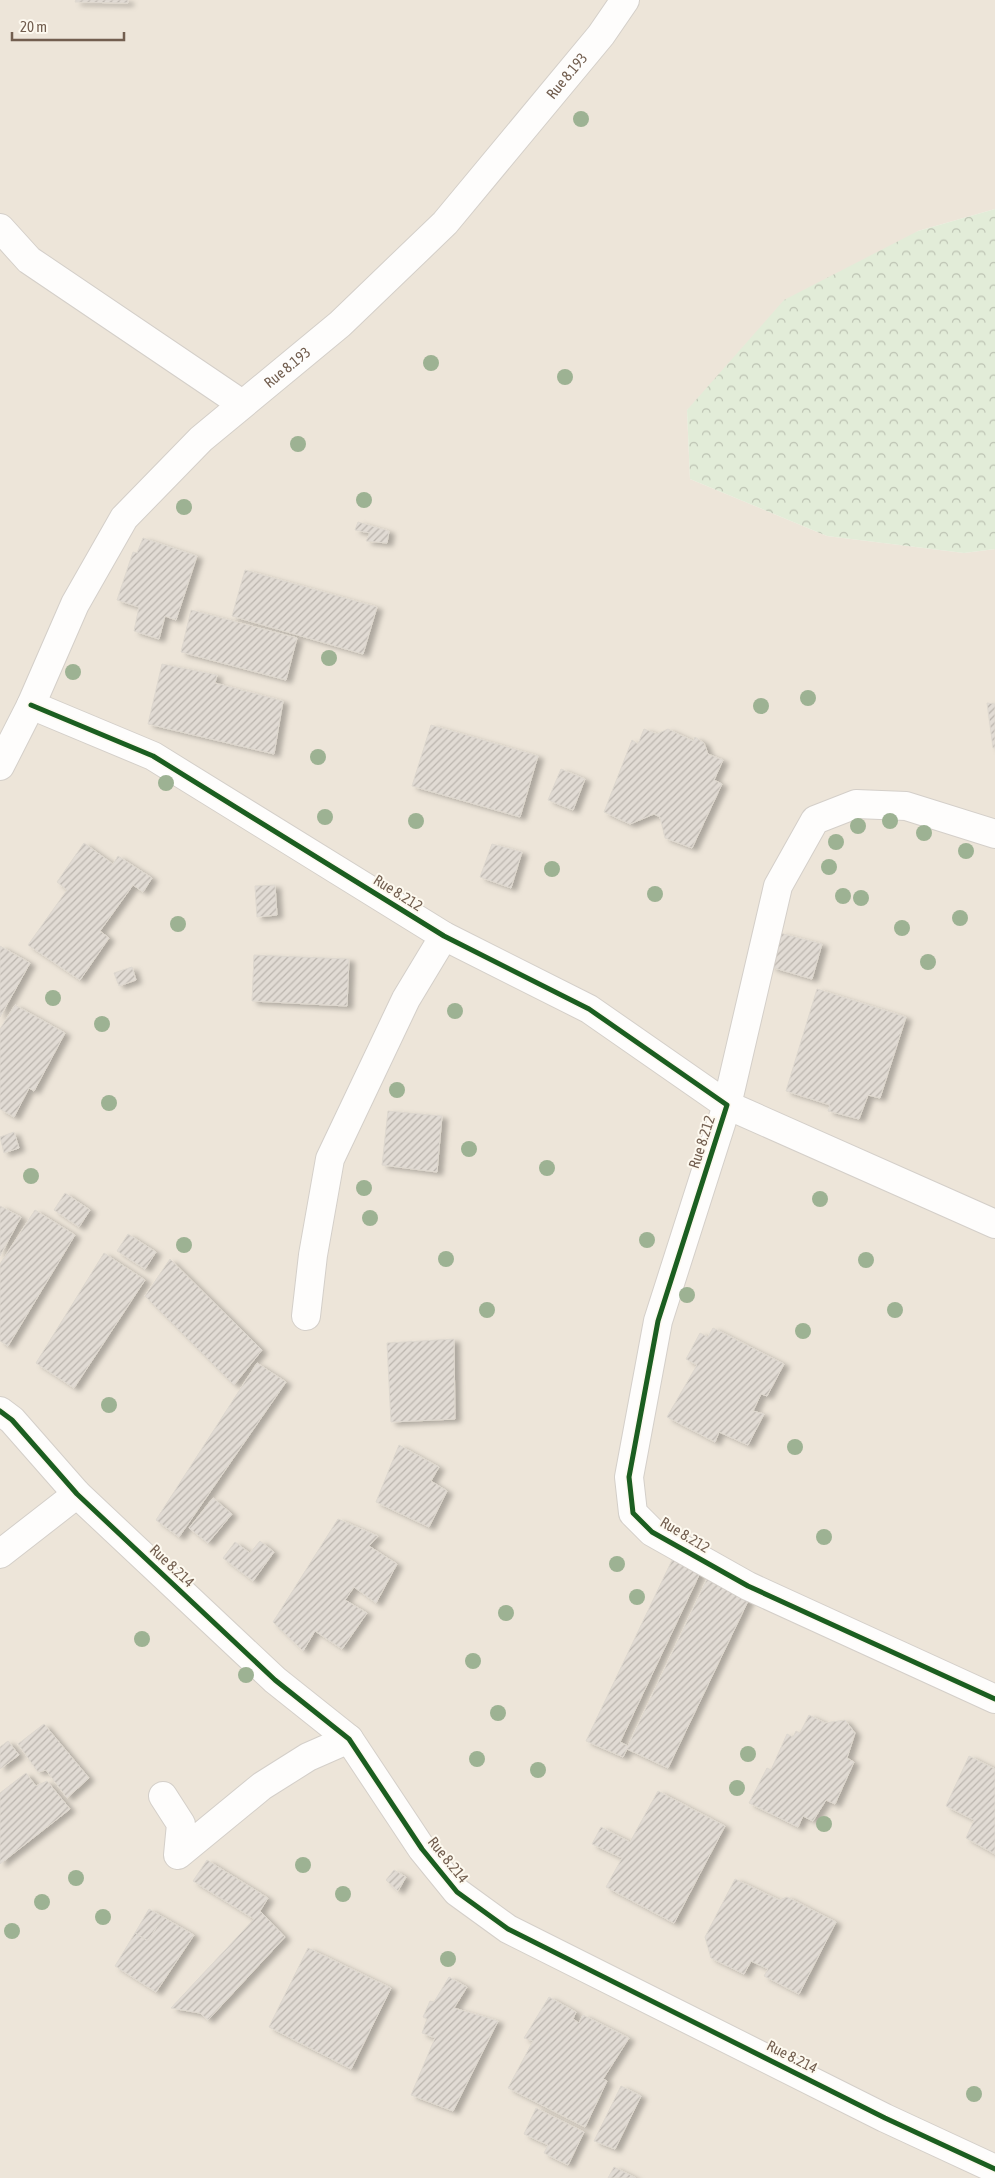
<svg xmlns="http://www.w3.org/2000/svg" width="995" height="2178" viewBox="0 0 995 2178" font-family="'Asap Condensed',sans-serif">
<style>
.residential{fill:#ede5d9}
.forest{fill:url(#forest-crowns)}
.building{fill:url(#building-hatch);stroke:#ded8cf;filter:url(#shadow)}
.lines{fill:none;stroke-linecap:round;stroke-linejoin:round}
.minor-casing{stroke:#d4cfc9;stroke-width:30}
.minor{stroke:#fefdfc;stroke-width:28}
.cycleway-casing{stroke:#fdf9ef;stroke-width:8}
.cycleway{stroke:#1b5e20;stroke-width:5}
.tree{fill:#9db293}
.labels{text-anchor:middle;stroke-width:4;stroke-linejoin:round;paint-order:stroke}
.street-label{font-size:15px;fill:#725e4f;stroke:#fdf9ef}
</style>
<defs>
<pattern id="forest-crowns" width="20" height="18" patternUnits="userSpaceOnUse" patternTransform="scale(1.25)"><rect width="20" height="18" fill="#e2ecd8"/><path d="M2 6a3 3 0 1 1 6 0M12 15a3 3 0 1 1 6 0" fill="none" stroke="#bcc2b2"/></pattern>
<pattern id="building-hatch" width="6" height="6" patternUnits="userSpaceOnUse" patternTransform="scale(1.25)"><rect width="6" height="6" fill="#e1dbd4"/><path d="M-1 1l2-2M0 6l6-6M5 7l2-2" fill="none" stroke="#bbb5ae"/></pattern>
<filter id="shadow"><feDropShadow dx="5.5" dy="3" stdDeviation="2.5" flood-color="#0004"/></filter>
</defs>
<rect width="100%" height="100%" fill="#f6f3ec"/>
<path class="residential" d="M0 0H995V209L918 231 687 410 690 479 827 536 964 553 995 549V2178H0Z"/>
<path class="forest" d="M995 209V549L964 553 827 536 690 479 687 410 784 300 918 231Z"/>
<g class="building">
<path d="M76 0H128V3L75 2Z"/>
<path d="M358 522 389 531 387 543 366 541 370 533 355 530Z"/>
<path d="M143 538 197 556 176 620 165 616 159 639 134 631 139 607 117 600 133 552 137 553Z"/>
<path d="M245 570 377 607 363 654 232 616Z"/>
<path d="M191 610 297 638 286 680 181 652Z"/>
<path d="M162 664 217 675 215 683 283 701 274 754 148 724Z"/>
<path d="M987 703 995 704V748H993Z"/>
<path d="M431 725 538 756 520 817 412 786Z"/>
<path d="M644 729 657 734 668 729 693 741 695 737 704 743 708 754 723 760 714 780 722 784 692 848 665 838 660 817 654 814 630 824 604 812 632 740 638 744Z"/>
<path d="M561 769 585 779 573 810 548 800Z"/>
<path d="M84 843 113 864 118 856 152 878 143 892 133 885 100 931 109 938 80 980 28 945 67 890 57 882Z"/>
<path d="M492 844 522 852 511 888 480 877Z"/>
<path d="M275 885 277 915 257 917 255 886Z"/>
<path d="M780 933 822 944 812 979 771 967Z"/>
<path d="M0 946 30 963 0 1017Z"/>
<path d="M254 955 349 959 347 1006 252 1001Z"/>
<path d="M132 967 136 980 119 986 114 973Z"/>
<path d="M817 989 906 1017 880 1098 868 1095 859 1119 828 1111 830 1105 786 1091Z"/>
<path d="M15 1005 65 1033 34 1091 29 1088 14 1117 0 1109V1029Z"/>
<path d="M388 1111 442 1116 437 1172 382 1165Z"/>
<path d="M14 1132 19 1148 4 1153 0 1137Z"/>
<path d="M65 1193 90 1210 79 1227 54 1210Z"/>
<path d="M0 1206 21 1217 0 1256Z"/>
<path d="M35 1210 75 1235 8 1346 0 1341V1264Z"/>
<path d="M128 1234 156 1252 145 1269 117 1251Z"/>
<path d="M104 1253 145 1280 74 1388 36 1363Z"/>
<path d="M170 1259 262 1350 234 1385 145 1296Z"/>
<path d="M713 1328 784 1364 767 1396 761 1394 753 1411 764 1414 748 1445 719 1432 715 1442 667 1417 697 1365 686 1359 700 1333 708 1337Z"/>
<path d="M454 1339 455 1419 391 1422 387 1343Z"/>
<path d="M257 1363 286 1382 179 1537 156 1520Z"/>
<path d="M399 1445 439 1467 431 1481 447 1491 429 1527 376 1502Z"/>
<path d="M213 1498 232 1514 208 1543 189 1528Z"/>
<path d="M338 1519 378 1536 369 1546 397 1564 376 1603 354 1587 345 1600 367 1613 342 1649 315 1631 303 1651 273 1622Z"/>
<path d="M260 1541 274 1552 253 1581 223 1558 235 1542 250 1553Z"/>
<path d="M673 1558 701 1571 620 1742 628 1746 707 1579 749 1599 668 1768 627 1749 623 1757 586 1741Z"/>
<path d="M809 1715 825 1723 845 1720 855 1733 847 1758 854 1762 835 1804 826 1800 813 1821 803 1816 798 1827 749 1803 767 1768 771 1770 787 1734 793 1737 796 1731 800 1733Z"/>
<path d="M44 1724 89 1778 67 1798 46 1770 38 1772 18 1744Z"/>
<path d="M8 1741 19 1755 0 1769V1747Z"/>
<path d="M969 1756 995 1769V1854L966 1838 974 1820 946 1806Z"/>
<path d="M26 1773 36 1786 47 1781 70 1809 0 1864V1793Z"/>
<path d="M658 1791 725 1826 674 1923 606 1887 622 1858 592 1844 601 1827 630 1842Z"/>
<path d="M207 1860 268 1898 260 1911 285 1937 208 2020 200 2013 171 2008 254 1919 193 1881Z"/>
<path d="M394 1870 406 1877 398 1891 386 1880Z"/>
<path d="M735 1879 779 1900 787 1897 836 1922 799 1994 764 1976 768 1969 751 1961 744 1974 711 1958 705 1937Z"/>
<path d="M149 1909 163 1917 148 1941 135 1933Z"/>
<path d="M163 1917 194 1935 156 1992 115 1966 135 1933 148 1941Z"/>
<path d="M308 1948 391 1988 351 2069 269 2027Z"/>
<path d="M449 1977 467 1987 454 2008 498 2021 453 2111 411 2095 435 2038 422 2033 427 2019 423 2017 430 2001 434 2002Z"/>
<path d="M549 1997 576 2012 573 2019 579 2023 583 2015 629 2038 603 2079 607 2081 585 2127 508 2088 533 2041 524 2038Z"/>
<path d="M621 2086 641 2096 615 2149 594 2141Z"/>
<path d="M536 2108 584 2132 568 2165 544 2153 548 2145 524 2134Z"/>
<path d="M614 2167 636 2178H608Z"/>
</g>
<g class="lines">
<defs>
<g id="minor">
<path d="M0 228 29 260 242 404"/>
<path d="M31 705 153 756 444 936 589 1009 727 1105 658 1321 629 1477 633 1513 652 1532 748 1586 995 1699"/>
<path id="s1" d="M0 766 31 705 75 604 124 518 201 439 340 324 445 223 601 35 625 0"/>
<path d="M995 834 906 806 856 804 815 820 778 886 727 1105 995 1224"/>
<path d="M306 1316 313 1255 330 1159 406 999 444 936"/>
<path d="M0 1411 12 1420 77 1494 275 1680 349 1739 422 1849 457 1892 508 1929 885 2118 995 2169"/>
<path d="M0 1554 77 1494"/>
<path d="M163 1796 181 1824 178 1855 262 1786 308 1757 349 1739"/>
</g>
</defs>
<use href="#minor" class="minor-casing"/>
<use href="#minor" class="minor"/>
<defs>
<g id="cycleway">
<path d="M31 705 153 756 444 936 589 1009 727 1105 658 1321 629 1477 633 1513 652 1532 748 1586 995 1699"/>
<path d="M0 1411 12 1420 77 1494 275 1680 349 1739 422 1849 457 1892 508 1929 885 2118 995 2169"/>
</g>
</defs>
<use href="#cycleway" class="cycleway-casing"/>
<use href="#cycleway" class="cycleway"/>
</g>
<g class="tree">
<circle cx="581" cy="119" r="8"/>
<circle cx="431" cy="363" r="8"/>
<circle cx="565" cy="377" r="8"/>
<circle cx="298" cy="444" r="8"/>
<circle cx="364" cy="500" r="8"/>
<circle cx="184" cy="507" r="8"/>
<circle cx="329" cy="658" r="8"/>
<circle cx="73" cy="672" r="8"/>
<circle cx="808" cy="698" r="8"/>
<circle cx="761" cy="706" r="8"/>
<circle cx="318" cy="757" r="8"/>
<circle cx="166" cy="783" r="8"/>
<circle cx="325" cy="817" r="8"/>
<circle cx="416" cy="821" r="8"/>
<circle cx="890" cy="821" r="8"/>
<circle cx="858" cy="826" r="8"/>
<circle cx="924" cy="833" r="8"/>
<circle cx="836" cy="842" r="8"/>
<circle cx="966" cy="851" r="8"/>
<circle cx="829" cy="867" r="8"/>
<circle cx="552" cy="869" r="8"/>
<circle cx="655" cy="894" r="8"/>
<circle cx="843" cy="896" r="8"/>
<circle cx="861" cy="898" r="8"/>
<circle cx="960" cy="918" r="8"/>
<circle cx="178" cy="924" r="8"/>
<circle cx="902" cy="928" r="8"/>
<circle cx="928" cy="962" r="8"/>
<circle cx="53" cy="998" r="8"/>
<circle cx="455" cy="1011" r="8"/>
<circle cx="102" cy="1024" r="8"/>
<circle cx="397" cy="1090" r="8"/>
<circle cx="109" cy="1103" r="8"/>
<circle cx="469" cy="1149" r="8"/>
<circle cx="547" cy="1168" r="8"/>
<circle cx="31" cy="1176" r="8"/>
<circle cx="364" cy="1188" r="8"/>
<circle cx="820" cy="1199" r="8"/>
<circle cx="370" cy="1218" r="8"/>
<circle cx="647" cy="1240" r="8"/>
<circle cx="184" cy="1245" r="8"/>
<circle cx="446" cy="1259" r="8"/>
<circle cx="866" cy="1260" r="8"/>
<circle cx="687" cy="1295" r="8"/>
<circle cx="487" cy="1310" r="8"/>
<circle cx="895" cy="1310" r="8"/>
<circle cx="803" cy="1331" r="8"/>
<circle cx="109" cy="1405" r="8"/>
<circle cx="795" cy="1447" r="8"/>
<circle cx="824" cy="1537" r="8"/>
<circle cx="617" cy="1564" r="8"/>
<circle cx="637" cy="1597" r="8"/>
<circle cx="506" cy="1613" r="8"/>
<circle cx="142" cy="1639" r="8"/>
<circle cx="473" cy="1661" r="8"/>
<circle cx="246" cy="1675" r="8"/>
<circle cx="498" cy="1713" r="8"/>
<circle cx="748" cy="1754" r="8"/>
<circle cx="477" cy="1759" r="8"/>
<circle cx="538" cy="1770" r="8"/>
<circle cx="737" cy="1788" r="8"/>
<circle cx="824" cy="1824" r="8"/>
<circle cx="303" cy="1865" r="8"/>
<circle cx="76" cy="1878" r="8"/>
<circle cx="343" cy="1894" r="8"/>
<circle cx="42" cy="1902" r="8"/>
<circle cx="103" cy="1917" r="8"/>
<circle cx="12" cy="1931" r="8"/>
<circle cx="448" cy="1959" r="8"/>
<circle cx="974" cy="2094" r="8"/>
</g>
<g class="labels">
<g class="street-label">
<text dy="5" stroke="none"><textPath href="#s1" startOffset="905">Rue 8.193</textPath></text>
<text dy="5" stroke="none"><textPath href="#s1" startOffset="500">Rue 8.193</textPath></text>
<text transform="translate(398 893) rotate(32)" y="5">Rue 8.212</text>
<text transform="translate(702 1142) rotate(-72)" y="5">Rue 8.212</text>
<text transform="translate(685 1535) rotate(31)" y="5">Rue 8.212</text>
<text transform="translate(172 1566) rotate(43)" y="5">Rue 8.214</text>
<text transform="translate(448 1860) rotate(51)" y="5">Rue 8.214</text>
<text transform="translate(792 2057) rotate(27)" y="5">Rue 8.214</text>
</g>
</g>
<path d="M12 32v8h112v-8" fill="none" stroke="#725e4f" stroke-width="2.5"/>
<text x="20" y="32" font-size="15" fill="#725e4f" stroke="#fdf9ef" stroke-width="4" paint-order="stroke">20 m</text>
</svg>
